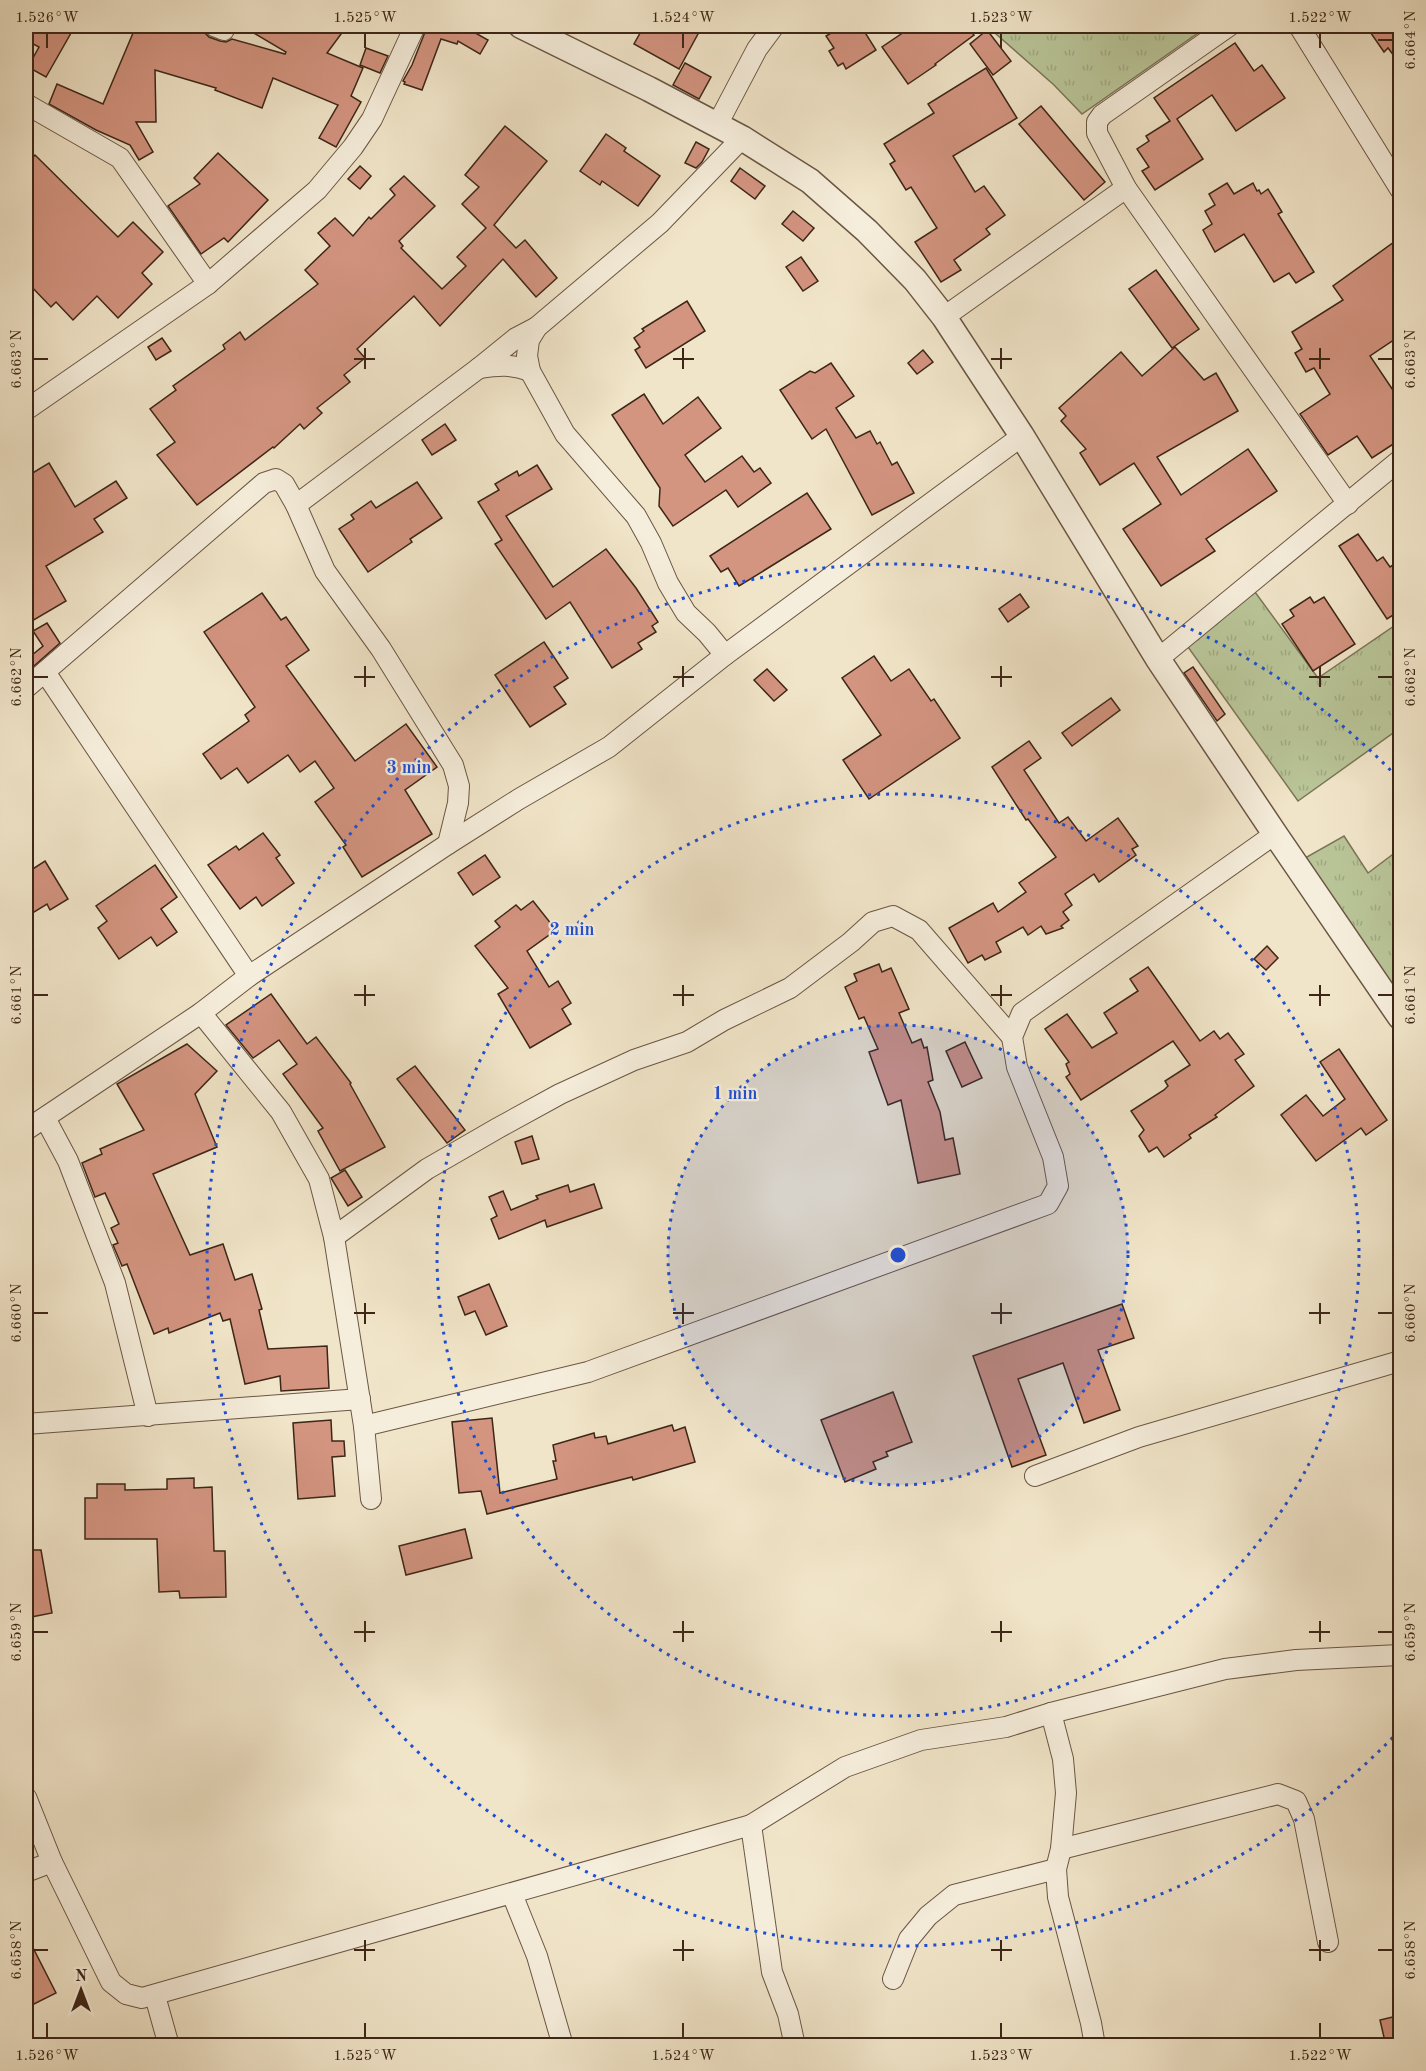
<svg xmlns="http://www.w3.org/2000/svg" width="1426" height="2071" viewBox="0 0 1426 2071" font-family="'Old Standard TT',serif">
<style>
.grass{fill:url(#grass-tufts);stroke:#7b7658;stroke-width:1.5}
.building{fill:#d39480;stroke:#3d2617;stroke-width:1.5}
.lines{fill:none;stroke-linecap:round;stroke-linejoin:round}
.minor-casing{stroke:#6a5644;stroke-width:22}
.tertiary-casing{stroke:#6a5644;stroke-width:27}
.minor{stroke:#f6eedc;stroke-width:20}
.tertiary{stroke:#f6eedc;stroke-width:24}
.ticks{fill:none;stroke:#3d2617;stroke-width:2}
.ring{fill:none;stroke:#1d4ed8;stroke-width:3;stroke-dasharray:3 6}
.centre{fill:#1d4ed8;stroke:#f6eedc;stroke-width:3}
.ring-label{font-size:18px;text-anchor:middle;font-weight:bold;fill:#1d4ed8;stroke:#f6eedc;stroke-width:4.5;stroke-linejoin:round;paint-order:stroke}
.neatline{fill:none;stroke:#3d2617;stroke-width:2}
.ticks-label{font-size:15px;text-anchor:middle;fill:#3d2617}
</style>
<defs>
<pattern id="grass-tufts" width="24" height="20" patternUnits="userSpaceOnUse" patternTransform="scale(1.5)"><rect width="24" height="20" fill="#b9c598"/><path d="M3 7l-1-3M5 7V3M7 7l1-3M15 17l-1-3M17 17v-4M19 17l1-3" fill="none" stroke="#a0a982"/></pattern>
</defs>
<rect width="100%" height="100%" fill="#f1e5c9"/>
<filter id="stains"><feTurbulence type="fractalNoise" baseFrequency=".00333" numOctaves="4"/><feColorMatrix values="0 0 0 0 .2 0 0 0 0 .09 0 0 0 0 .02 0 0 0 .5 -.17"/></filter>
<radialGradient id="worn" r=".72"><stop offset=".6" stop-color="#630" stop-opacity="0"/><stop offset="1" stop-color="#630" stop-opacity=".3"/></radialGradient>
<g class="grass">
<path d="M987 26H1208L1082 114 1054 85Z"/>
<path d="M1255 592 1318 678 1400 622V728L1298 801 1183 640Z"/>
<path d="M1344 836 1368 873 1400 849V979L1389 987 1298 862Z"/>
</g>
<g class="building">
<path d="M26 26H75L46 77 28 67 39 47 26 40Z"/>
<path d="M136 26H185L203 31 209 37 220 41 226 42 232 39 285 54 286 52 242 26H347L327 53 363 68 351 96 361 102 336 147 319 138 338 105 273 78 262 108 215 90 216 88 155 70 156 122H136L153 152 139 160 130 145 96 130 49 104 57 84 103 104Z"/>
<path d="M429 26H463L488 40 480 54 458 41 457 44 441 39 422 90 404 84 405 82 403 81 412 65 427 27 440 32Z"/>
<path d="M644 26H688L699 32 679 69 634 44Z"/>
<path d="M843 26H861L876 50 846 69 843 63 838 66 829 51 834 48 826 36Z"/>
<path d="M913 26H967L974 35 935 64 936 65 908 84 882 47Z"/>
<path d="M1366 26H1401V65L1388 48 1384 52Z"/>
<path d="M987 30 1011 61 993 75 970 44Z"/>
<path d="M1235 43 1254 71 1262 65 1285 98 1236 131 1212 95 1177 119 1203 159 1155 190 1142 171 1149 167 1137 149 1149 141 1146 136 1170 121 1154 98Z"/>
<path d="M366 48 388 56 380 73 360 65Z"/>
<path d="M685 63 711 77 699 99 673 85Z"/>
<path d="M986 68 1017 118 953 156 975 192 984 186 1005 215 986 229 990 234 954 260 961 270 941 282 915 242 937 228 911 187 906 190 890 164 895 161 884 144 934 113 928 104Z"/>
<path d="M1041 106 1105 182 1084 200 1019 124Z"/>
<path d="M505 126 547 161 494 225 516 248 525 240 557 278 536 297 503 259 440 326 414 296 357 349 365 358 344 375 350 382 317 408 322 413 304 429 300 424 274 448 273 447 197 505 157 455 175 442 150 409 176 390 173 386 225 349 223 345 240 332 245 340 318 284 305 270 330 246 318 233 335 218 353 236 369 217 371 219 395 195 390 189 404 176 435 206 399 241 403 246 401 248 442 289 466 266 457 257 486 228 462 204 479 187 465 175Z"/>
<path d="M606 134 626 148 624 151 660 176 638 206 602 181 600 185 580 171Z"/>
<path d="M696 142 709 149 702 162 696 168 685 163Z"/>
<path d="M218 153 268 200 228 242 224 238 201 254 168 206 200 184 194 178Z"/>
<path d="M35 155 118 237 133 222 163 252 142 273 152 284 118 318 97 296 73 320 56 302 51 307 26 281V165Z"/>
<path d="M360 166 371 176 360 189 348 179Z"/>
<path d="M740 168 765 186 755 199 731 181Z"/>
<path d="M1227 183 1234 194 1253 183 1257 191 1259 190 1261 194 1268 189 1282 212 1278 214 1314 272 1296 283 1289 273 1274 282 1244 234 1215 252 1203 230 1212 224 1205 211 1215 205 1209 194Z"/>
<path d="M793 211 814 228 803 241 782 224Z"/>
<path d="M1401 237V335L1370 356 1401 402V439L1372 458 1357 436 1328 455 1300 414 1330 394 1314 368 1306 372 1295 353 1302 349 1292 332 1343 300 1333 286Z"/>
<path d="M801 257 818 281 803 291 786 267Z"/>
<path d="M1156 270 1199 329 1172 348 1129 289Z"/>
<path d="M687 301 705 331 646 368 635 350 640 347 634 338 644 331 642 329Z"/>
<path d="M162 338 171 351 156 360 148 347Z"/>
<path d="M1175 347 1204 380 1216 373 1238 411 1157 457 1181 495 1248 449 1277 491 1206 539 1215 551 1161 586 1123 529 1161 504 1134 463 1100 485 1080 453 1086 449 1061 421 1066 416 1059 408 1121 352 1142 376Z"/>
<path d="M923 350 933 362 917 374 908 363Z"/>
<path d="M831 363 854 396 836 408 856 438 870 431 877 444 880 442 892 465 897 462 914 493 872 515 826 429 812 439 780 390 810 371 815 373Z"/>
<path d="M644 394 663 424 698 397 721 428 685 455 705 482 742 456 754 472 760 468 771 483 738 507 726 490 673 526 659 506 660 488 612 415Z"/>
<path d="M445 424 456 440 432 455 422 440Z"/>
<path d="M49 463 75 507 116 481 127 498 94 519 103 532 46 566 66 601 32 621 26 610V477Z"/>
<path d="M537 465 552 489 506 516 553 587 606 549 636 588 658 622 652 626 656 632 638 643 642 649 612 668 570 602 546 619 495 544 502 540 478 502 499 490 495 484 517 471 519 476Z"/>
<path d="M417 482 442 518 410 539 412 542 368 572 339 529 354 519 351 515 371 501 376 508Z"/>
<path d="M807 493 831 529 739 586 728 568 721 572 710 556Z"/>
<path d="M1358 534 1377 561 1383 557 1390 567 1401 560V610L1387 619 1339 546Z"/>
<path d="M262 593 281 620 286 617 309 650 286 666 355 761 406 724 437 767 405 790 432 834 362 877 343 847 346 845 315 802 334 788 315 761 300 772 288 755 248 783 237 768 221 779 203 754 249 721 245 715 255 707 204 632Z"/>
<path d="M1020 594 1029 607 1008 622 999 609Z"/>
<path d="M1310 597 1314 603 1324 597 1355 644 1313 671 1282 624 1294 616 1290 610Z"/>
<path d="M47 623 60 643 26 673V660L43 646 33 631Z"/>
<path d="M544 642 568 678 554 687 566 704 530 727 495 675Z"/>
<path d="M874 656 891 681 909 669 931 701 934 699 960 738 869 799 843 760 881 735 842 678Z"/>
<path d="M1193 667 1225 714 1217 721 1184 673Z"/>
<path d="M767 669 787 690 774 701 754 680Z"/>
<path d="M1111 698 1120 710 1072 746 1062 733Z"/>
<path d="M1029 741 1041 758 1024 770 1059 823 1068 817 1086 841 1118 818 1138 846 1132 849 1136 855 1099 882 1094 874 1065 894 1072 905 1063 912 1069 920 1061 926 1063 928 1046 934 1041 926 1028 935 1023 927 996 942 1001 952 985 960 982 955 968 963 949 928 993 903 998 912 1026 892 1019 883 1056 857 1028 819 1026 820 992 767Z"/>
<path d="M263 833 280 855 276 858 294 883 262 906 256 897 240 909 208 865 236 846 239 850Z"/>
<path d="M485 855 500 877 473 895 458 873Z"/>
<path d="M45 861 68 899 50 910 47 904 26 917V882L32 878 28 872Z"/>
<path d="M155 865 177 897 161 909 177 932 157 946 151 937 119 959 98 928 107 921 96 906Z"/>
<path d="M533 901 556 930 527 951 549 987 558 981 571 1003 562 1009 571 1024 530 1048 498 994 508 988 475 946 500 927 495 921 516 905 521 910Z"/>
<path d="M1267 946 1278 958 1266 970 1254 959Z"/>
<path d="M879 964 882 972 891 968 909 1009 899 1013 912 1043 921 1039 924 1048 927 1047 933 1080 928 1082 940 1112 945 1140 953 1138 960 1174 918 1183 901 1100 888 1105 869 1052 878 1049 864 1017 859 1019 845 987 857 981 854 974Z"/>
<path d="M1148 967 1200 1041 1214 1031 1220 1039 1228 1033 1244 1054 1235 1060 1254 1086 1215 1115 1217 1117 1189 1135 1191 1138 1164 1157 1157 1147 1149 1152 1139 1136 1144 1130 1131 1111 1164 1090 1168 1086 1165 1081 1190 1065 1173 1041 1081 1100 1066 1077 1070 1074 1066 1064 1069 1062 1045 1029 1067 1014 1092 1048 1117 1033 1104 1013 1138 991 1130 979Z"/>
<path d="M271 994 307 1044 316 1037 351 1083 350 1084 385 1147 340 1171 318 1131 323 1128 283 1074 297 1064 279 1040 253 1058 226 1025Z"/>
<path d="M965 1042 982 1078 962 1087 946 1051Z"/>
<path d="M187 1044 217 1071 195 1094 217 1147 153 1174 190 1255 223 1244 235 1280 252 1274 262 1309 259 1310 268 1349 327 1346 329 1388 281 1391 280 1376 245 1384 230 1319 223 1321 220 1313 169 1333 168 1328 154 1334 127 1264 122 1266 113 1245 118 1243 111 1228 119 1224 105 1193 95 1197 82 1163 102 1154 100 1149 144 1130 117 1084Z"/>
<path d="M1339 1049 1387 1120 1366 1135 1361 1128 1316 1161 1281 1115 1306 1095 1323 1116 1345 1099 1320 1062Z"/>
<path d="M415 1066 465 1130 447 1143 397 1079Z"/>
<path d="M532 1136 539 1159 522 1164 515 1142Z"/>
<path d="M345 1170 362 1197 348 1206 331 1178Z"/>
<path d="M594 1184 602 1208 547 1227 545 1220 499 1239 491 1219 497 1216 489 1197 503 1191 511 1210 538 1199 536 1196 568 1185 570 1192Z"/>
<path d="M489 1284 507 1326 486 1335 475 1311 465 1315 458 1297Z"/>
<path d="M1122 1304 1134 1338 1098 1350 1120 1410 1084 1423 1063 1363 1018 1379 1046 1455 1012 1467 973 1356Z"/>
<path d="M893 1392 912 1442 886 1452 888 1456 873 1462 876 1469 845 1482 821 1420Z"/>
<path d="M492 1418 500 1493 557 1479 553 1461H556L553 1445 594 1433 595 1438 606 1436 608 1444 672 1425 674 1431 685 1427 695 1462 633 1480 632 1477 487 1514 481 1491 459 1493 452 1422Z"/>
<path d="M331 1420 332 1441H344L345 1456 332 1457 335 1496 298 1499 293 1423Z"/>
<path d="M194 1478V1488L212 1487 214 1551H225L226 1597 180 1598 179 1591 159 1592 157 1539H85V1498H97V1484H125V1490L167 1489V1479Z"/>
<path d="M465 1529 472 1558 406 1575 399 1546Z"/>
<path d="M26 1550H41L52 1613 26 1618Z"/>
<path d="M26 1934 56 1993 26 2008Z"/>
<path d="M1401 2015V2046H1386L1380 2020Z"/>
</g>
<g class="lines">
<defs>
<g id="minor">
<path d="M214 26 224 30"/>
<path d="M1229 26 1102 115 1097 122V133L1126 188 1348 504"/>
<path d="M1299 26 1400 189"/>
<path d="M26 104 120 158 208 284"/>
<path d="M717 125 757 49 774 26"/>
<path d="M944 317 1126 188"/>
<path d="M479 368C499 365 512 364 530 371"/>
<path d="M26 410 208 284 317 190 353 147 372 119 415 26"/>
<path d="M296 505 479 368 516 338 537 327"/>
<path d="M725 655 707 633 686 613 668 583 651 543 636 516 565 434 530 371 527 356 529 340 537 327 660 223 742 138"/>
<path d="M1158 659 1400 460"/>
<path d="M45 672 249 976"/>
<path d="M26 688 264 483 276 479 284 484 296 505 325 571 381 649 453 765 459 786 458 803 448 844"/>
<path d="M201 1013 281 1112 319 1179 334 1237 364 1426 371 1499"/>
<path d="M45 1118 68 1161 115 1283 148 1416"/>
<path d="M26 1130 201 1013 249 976 448 844 519 799 609 747 725 655 1022 436"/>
<path d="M334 1237 427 1169 498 1128 560 1094 634 1060 687 1042 724 1020 790 988 851 942 873 922 893 916 919 930 1012 1037"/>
<path d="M26 1424 360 1399"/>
<path d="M364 1426 588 1372 1048 1204 1058 1186 1053 1157 1017 1067 1012 1037 1022 1013 1275 834"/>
<path d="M1035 1476 1139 1437 1400 1361"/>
<path d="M1051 1713 1063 1759 1066 1793 1061 1849 1056 1869 1058 1897 1091 2023 1095 2046"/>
<path d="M26 1797 52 1862 111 1982 126 1994 142 1998 751 1825 845 1767 921 1740 1006 1727 1051 1713 1225 1669 1296 1660 1400 1655"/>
<path d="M751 1825 772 1972 788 2014 795 2046"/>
<path d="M1061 1849 1278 1794 1296 1801 1304 1819 1328 1942"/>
<path d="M26 1872 52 1862"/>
<path d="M512 1894 537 1956 563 2046"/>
<path d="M893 1979 909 1939 928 1916 954 1895 1056 1869"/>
<path d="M155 1996 169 2046"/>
</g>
<path id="tertiary" d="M521 26 649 89 742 138 810 181 867 231 915 280 944 317 1022 436 1158 659 1275 834 1400 1017"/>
</defs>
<use href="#minor" class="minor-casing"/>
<use href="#tertiary" class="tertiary-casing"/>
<use href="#minor" class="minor"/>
<use href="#tertiary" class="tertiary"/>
</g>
<path class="ticks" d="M47 33V48M365 33V48M683 33V48M1001 33V48M1320 33V48M1378 40H1393M365 348V369M683 348V369M1001 348V369M1320 348V369M33 359H48M354 359H375M673 359H694M991 359H1012M1309 359H1330M1378 359H1393M365 666V687M683 666V687M1001 666V687M1320 666V687M33 677H48M354 677H375M673 677H694M991 677H1012M1309 677H1330M1378 677H1393M365 985V1006M683 985V1006M1001 985V1006M1320 985V1006M33 995H48M354 995H375M673 995H694M991 995H1012M1309 995H1330M1378 995H1393M365 1303V1324M683 1303V1324M1001 1303V1324M1320 1303V1324M33 1313H48M354 1313H375M673 1313H694M991 1313H1012M1309 1313H1330M1378 1313H1393M365 1621V1642M683 1621V1642M1001 1621V1642M1320 1621V1642M33 1632H48M354 1632H375M673 1632H694M991 1632H1012M1309 1632H1330M1378 1632H1393M365 1940V1961M683 1940V1961M1001 1940V1961M1320 1940V1961M33 1950H48M354 1950H375M673 1950H694M991 1950H1012M1309 1950H1330M1378 1950H1393M47 2023V2038M365 2023V2038M683 2023V2038M1001 2023V2038M1320 2023V2038"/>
<circle cx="898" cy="1255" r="230" fill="#1d4ed8" fill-opacity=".12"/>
<g class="ring">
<circle cx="898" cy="1255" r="230"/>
<circle cx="898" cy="1255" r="461"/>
<path d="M1399 1731A691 691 0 1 1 1399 779"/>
</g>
<circle cx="898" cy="1255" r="9" class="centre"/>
<g class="ring-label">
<text x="409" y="773">3 min</text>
<text x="572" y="935">2 min</text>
<text x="735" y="1099">1 min</text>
</g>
<rect width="1426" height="2071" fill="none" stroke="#f1e5c9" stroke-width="66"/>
<g transform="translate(81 1990)" stroke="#f6eedc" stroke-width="4.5" paint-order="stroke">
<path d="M0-4.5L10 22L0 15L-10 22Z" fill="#3d2617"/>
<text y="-9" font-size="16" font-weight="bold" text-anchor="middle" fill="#3d2617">N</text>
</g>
<rect x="33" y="33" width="1360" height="2005" class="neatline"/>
<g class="ticks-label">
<text x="47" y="22">1.526°W</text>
<text x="365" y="22">1.525°W</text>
<text x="683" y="22">1.524°W</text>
<text x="1001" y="22">1.523°W</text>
<text x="1320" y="22">1.522°W</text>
<text transform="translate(1410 40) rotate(-90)" y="5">6.664°N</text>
<text transform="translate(16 359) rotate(-90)" y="5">6.663°N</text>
<text transform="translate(1410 359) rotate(-90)" y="5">6.663°N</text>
<text transform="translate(16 677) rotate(-90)" y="5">6.662°N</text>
<text transform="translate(1410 677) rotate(-90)" y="5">6.662°N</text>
<text transform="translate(16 995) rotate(-90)" y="5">6.661°N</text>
<text transform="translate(1410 995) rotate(-90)" y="5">6.661°N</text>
<text transform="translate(16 1313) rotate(-90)" y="5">6.660°N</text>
<text transform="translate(1410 1313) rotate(-90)" y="5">6.660°N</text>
<text transform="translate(16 1632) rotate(-90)" y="5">6.659°N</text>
<text transform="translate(1410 1632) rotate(-90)" y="5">6.659°N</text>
<text transform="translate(16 1950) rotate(-90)" y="5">6.658°N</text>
<text transform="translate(1410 1950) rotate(-90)" y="5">6.658°N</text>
<text x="47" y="2060">1.526°W</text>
<text x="365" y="2060">1.525°W</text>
<text x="683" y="2060">1.524°W</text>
<text x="1001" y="2060">1.523°W</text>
<text x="1320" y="2060">1.522°W</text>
</g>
<rect width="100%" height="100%" filter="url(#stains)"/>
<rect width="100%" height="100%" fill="url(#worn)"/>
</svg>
